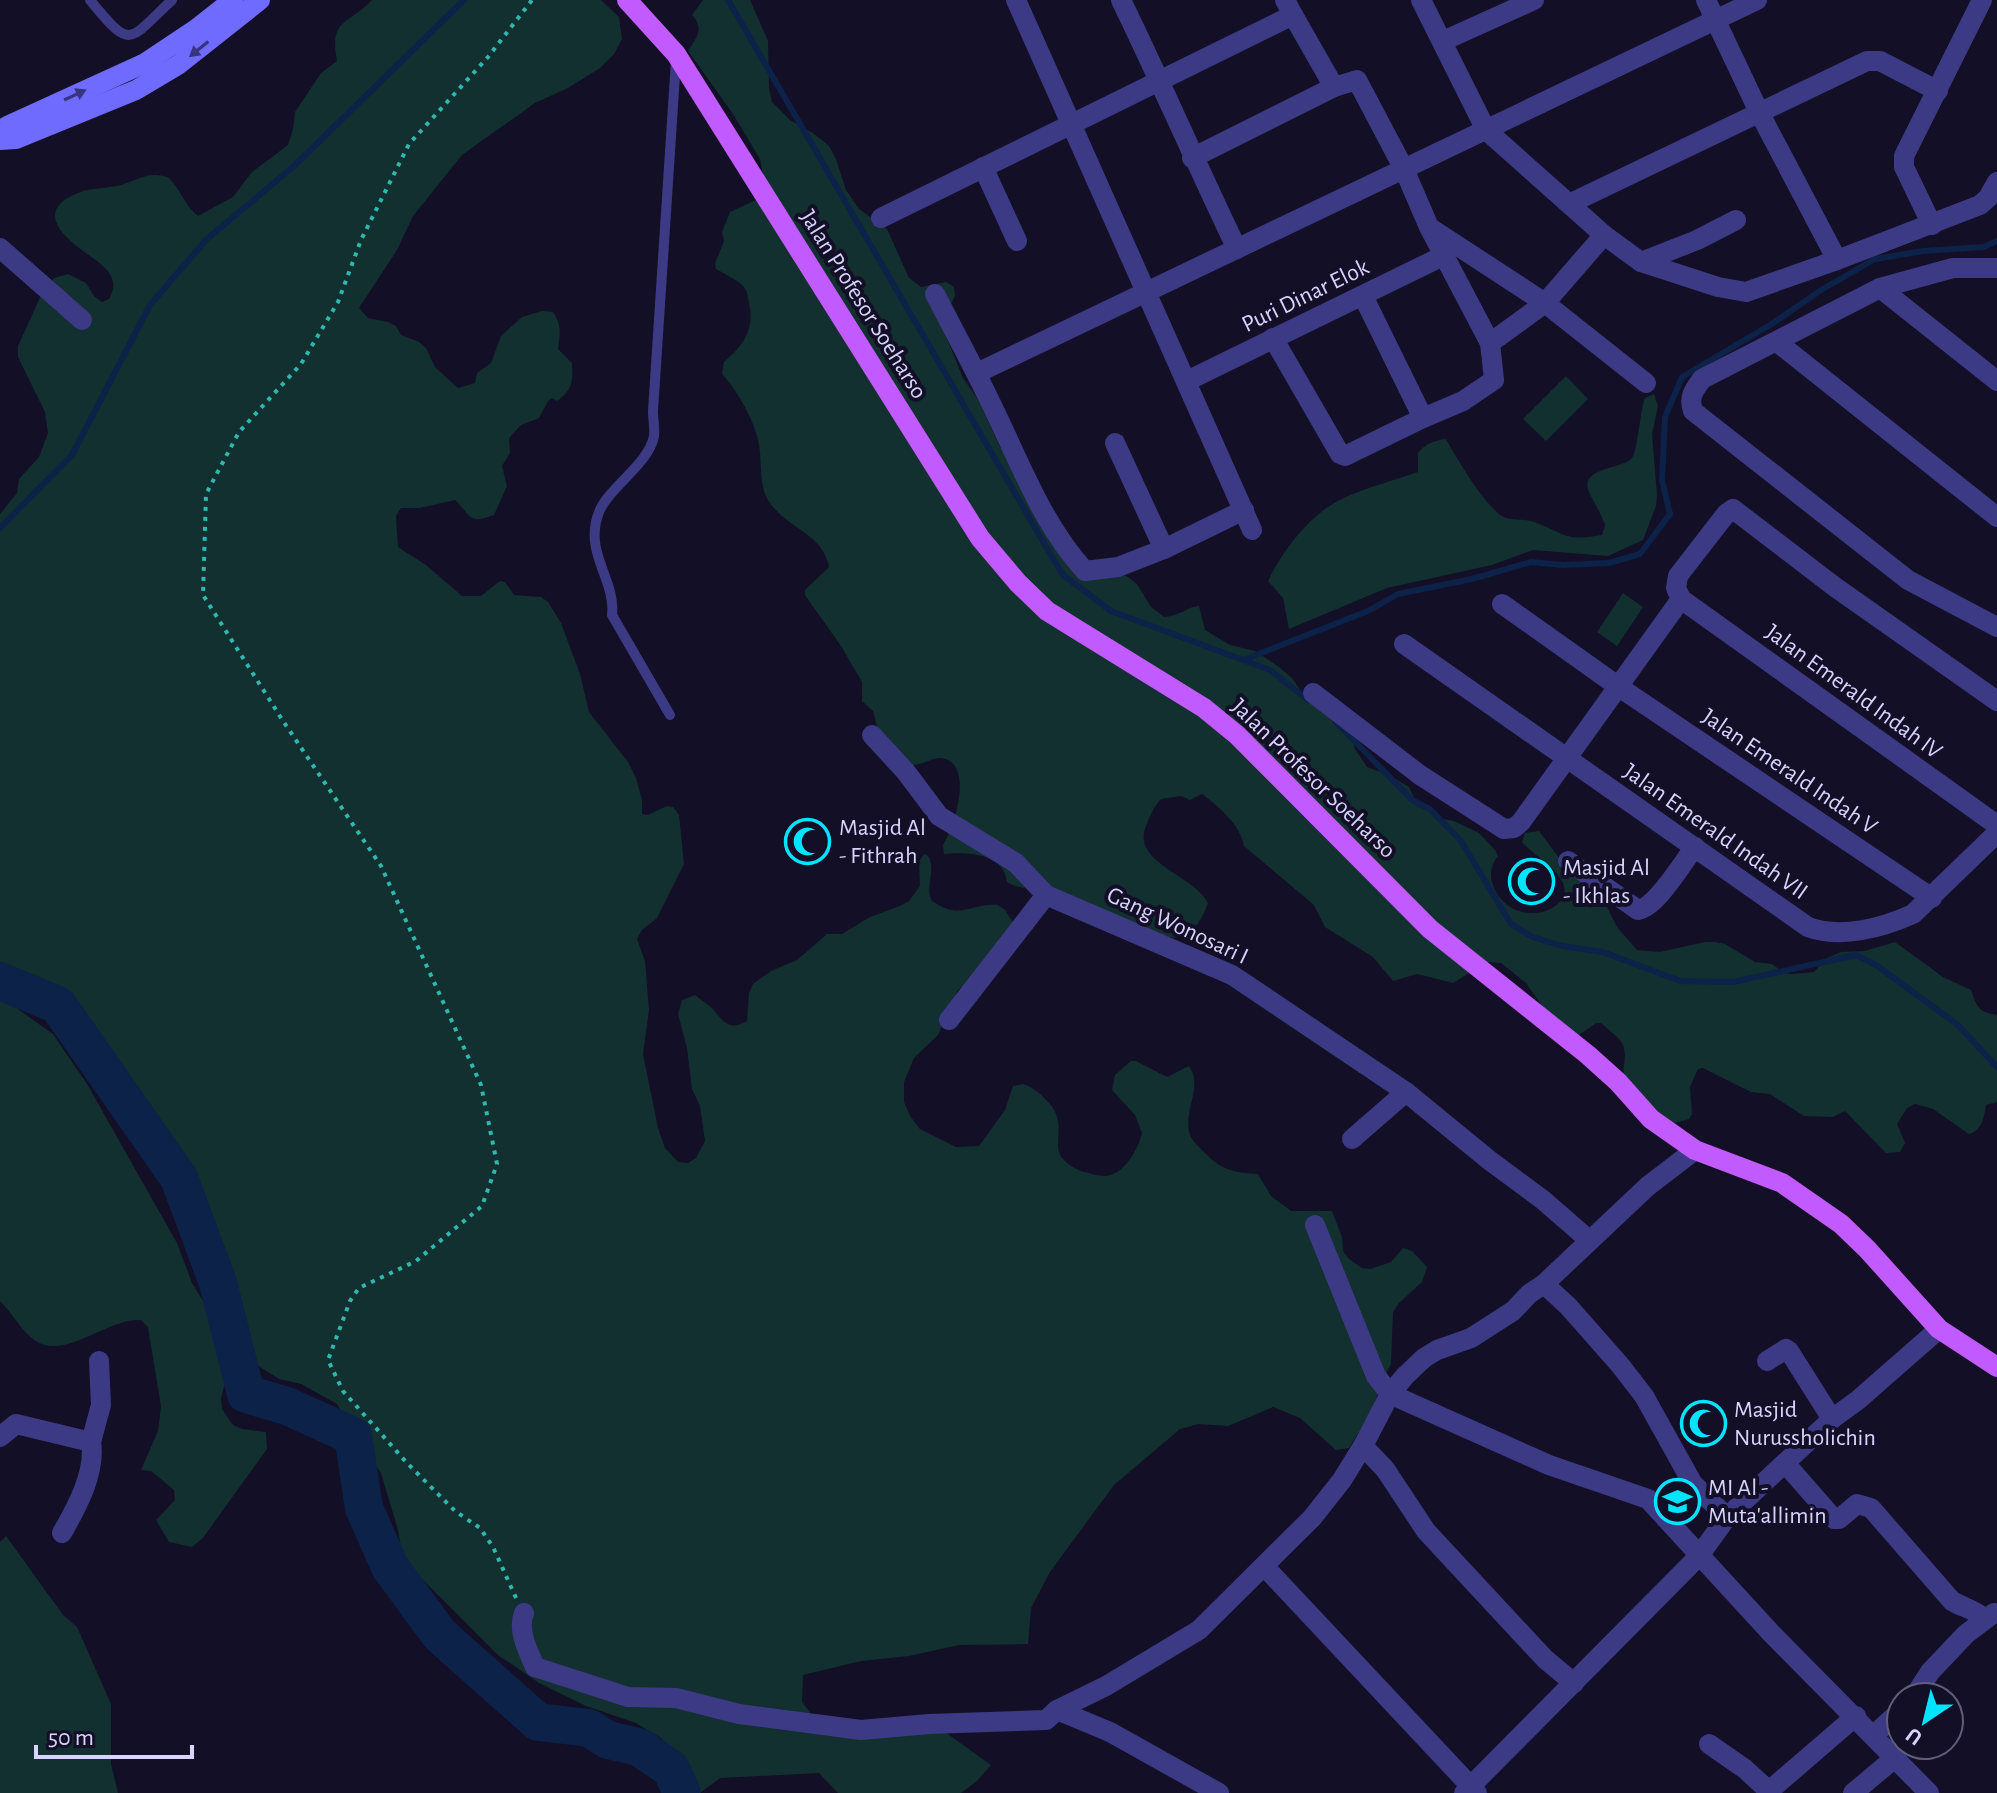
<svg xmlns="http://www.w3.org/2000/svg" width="1997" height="1793" viewBox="0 0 1997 1793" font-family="'Alegreya Sans',sans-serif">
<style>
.green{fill:#12302f}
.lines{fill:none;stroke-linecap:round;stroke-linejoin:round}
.stream{stroke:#0c2248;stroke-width:6}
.river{stroke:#0c2248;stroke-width:38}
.path{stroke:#2fb8b0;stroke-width:4;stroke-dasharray:4 6;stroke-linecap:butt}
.lane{stroke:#3d3a85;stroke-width:10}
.street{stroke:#3d3a85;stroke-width:20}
.secondary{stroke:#6f6bff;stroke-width:20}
.primary{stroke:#c25bff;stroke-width:20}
.oneway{fill:#38347d}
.labels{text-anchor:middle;stroke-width:8;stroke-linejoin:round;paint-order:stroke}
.street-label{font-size:24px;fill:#d9d4ff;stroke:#130f26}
.poi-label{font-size:24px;fill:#d9d4ff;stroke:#130f26;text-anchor:start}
</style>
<rect width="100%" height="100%" fill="#130f26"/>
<g class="green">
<path d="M372 0H601L619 17 622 39 614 54 600 68 568 88 535 103 462 155 413 216 397 250 359 308 368 318 388 322 396 326 401 335 419 342 426 348 435 367 458 388 475 383 477 373 491 363 501 336 522 317 542 311 553 312C562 325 560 334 558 349L572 363C573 382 573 389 557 401L552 398 548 401 539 418 521 425 509 438 510 453 502 466 507 486 494 515C467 525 471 515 455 500L420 508H401L396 516 398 547 426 565 462 596H481L500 581 505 582 514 595 541 597 548 602 561 623 580 674 589 712 628 762 636 778 642 800V814L648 815 667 806 673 807 679 815 684 864 657 918 642 930 637 939 645 961 649 1010 643 1054 658 1128 665 1148 678 1162 688 1163 696 1158 705 1141 700 1106 692 1089 687 1048 678 1014 682 1000 695 995C701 1000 708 1004 713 1009 723 1021 729 1032 747 1021L749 993 753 984 771 971 797 960 827 934H842L870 917 900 906 909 901 920 886 919 862 924 854 928 856C937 870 924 887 932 901 961 921 970 903 998 905L1005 910 1014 924 984 972 958 990 938 1035 914 1058 904 1082V1102L910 1116 920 1129 956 1147 979 1146 1005 1110 1013 1086 1023 1084C1033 1087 1041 1094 1048 1102 1069 1124 1050 1145 1063 1159 1068 1165 1077 1170 1084 1172 1090 1173 1097 1176 1103 1176 1123 1177 1138 1150 1142 1133L1135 1115 1112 1090 1115 1075 1131 1061H1136L1167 1077 1189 1066C1204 1087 1182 1112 1190 1135 1193 1142 1201 1149 1206 1154 1221 1170 1236 1173 1258 1174L1271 1196 1291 1211H1332L1342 1237 1343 1251 1349 1259 1362 1268 1370 1269 1391 1262 1403 1248 1412 1251 1427 1267 1422 1282 1399 1303 1393 1312 1391 1364 1381 1382 1373 1410 1349 1448 1336 1450 1300 1418 1273 1407 1228 1426 1199 1424 1180 1429 1114 1485 1050 1572 1031 1608 1028 1644 959 1645 909 1656 861 1661 803 1675 802 1702 825 1732H945L991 1765 977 1781 961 1793H838L819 1773 720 1778 700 1793H691L679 1763 661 1738 636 1723 586 1706 539 1683 498 1655 403 1560 398 1530 381 1473 350 1429 337 1404 301 1384 279 1379 260 1367 243 1348 226 1278 201 1195 125 1077 103 1037 91 1022 74 1008 0 969V514L17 493 19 479 39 457 48 433 45 412 18 357V346L43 291 54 278 68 274 86 283 94 296 102 302 109 299C123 275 99 263 83 251 57 231 38 209 78 193 92 187 106 189 121 185 137 180 151 170 169 178 181 190 185 206 198 216L233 197 252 172 288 145 293 129 295 112 321 73 337 61C329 19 347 26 372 0Z"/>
<path d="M703 0H750L768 41 769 88 772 102 790 120 813 133 829 146 836 159 846 190 859 209 887 229 909 278 921 287 946 282 954 287 955 296 941 324 963 378 979 401 1000 447 1024 467 1033 489 1087 559 1128 577 1137 584 1151 607 1164 617C1180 616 1189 606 1199 606L1205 630 1230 645 1255 651 1279 667 1292 678 1305 697 1350 732 1355 749 1367 767 1387 774 1409 787 1415 800 1438 818 1454 821 1479 833 1495 850 1498 856C1491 864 1489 876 1493 885 1511 933 1578 911 1562 881 1552 863 1535 857 1522 842L1525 833 1539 831 1573 877 1589 887 1604 901 1617 927 1637 950 1660 952 1705 942H1715L1725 944 1755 962 1772 964 1784 973 1793 974 1814 972 1827 958 1841 952 1865 951 1895 942 1943 977 1971 990C1977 1007 1978 1012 1997 1015V1102L1986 1105C1984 1118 1982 1130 1969 1134L1933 1109 1915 1104 1907 1108 1897 1124 1905 1143 1900 1152 1886 1153 1845 1111 1833 1117 1804 1116 1770 1094 1751 1092 1703 1068 1698 1069 1690 1087 1692 1114 1689 1119 1675 1123 1662 1118 1623 1075C1627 1041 1626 1045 1601 1023H1596L1576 1037 1542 1006 1526 983 1501 963 1487 962 1453 983 1417 974 1393 981 1373 957 1325 927 1314 905 1244 846C1240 824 1219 807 1202 794L1190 800 1181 796 1161 799C1153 808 1150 816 1146 826 1131 863 1193 874 1208 903 1204 914 1195 933 1183 937 1163 944 1072 902 1048 893 1034 887 1020 890 1007 882 1004 853 967 852 944 854L943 845C954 828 975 764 942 758 931 757 922 767 905 765L878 731 873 711 862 701V682L841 646 805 595V590L829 567C823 533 785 528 768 500 759 486 762 461 759 445 756 423 737 390 722 374L724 362C743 346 755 329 749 303 748 297 747 289 742 285 735 279 725 274 716 269L715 263 724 241 722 232 730 212 756 200 764 180 760 159 733 114 688 51C696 38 705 29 692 15Z"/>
<path d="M1566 376 1588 399 1546 441 1523 419Z"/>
<path d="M1654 394 1658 406 1652 434 1657 495 1656 506 1643 540 1608 556 1533 550 1492 565 1387 588 1289 629 1283 598 1268 581C1283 550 1310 514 1342 499 1366 487 1393 481 1418 472V453C1426 443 1433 441 1446 439 1456 457 1488 512 1506 518 1516 521 1527 518 1537 523 1569 536 1566 541 1602 535L1605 525C1601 513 1594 503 1589 492 1578 467 1624 469 1632 458 1638 449 1640 410 1645 398Z"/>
<path d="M1623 593 1643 607 1617 646 1597 632Z"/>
<path d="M0 1000 15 1007 53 1034 87 1084 177 1243 192 1283 208 1309 217 1341 226 1357V1378L221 1399 222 1409 233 1425 242 1429 266 1432 267 1449 202 1539 192 1547 169 1542 156 1520 175 1500 174 1490 151 1471 141 1470 158 1431 161 1406 148 1327 141 1320C105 1318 64 1363 33 1339 20 1329 12 1313 0 1301Z"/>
<path d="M6 1536 63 1615 77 1627 111 1704V1764L118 1793H0V1542Z"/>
</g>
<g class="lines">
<g class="stream">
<path d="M728 0 1062 574 1111 611 1270 670 1308 700"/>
<path d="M0 528 72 455 150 305 206 240 295 165 464 0"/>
<path d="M1246 659 1368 611 1398 594 1472 579 1531 562 1563 565 1609 563 1640 554 1670 514 1662 480 1665 417 1682 377 1775 322 1821 290 1875 259 1923 251 1983 247 1997 241"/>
<path d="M1336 722 1412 800 1430 809 1461 841 1511 924 1533 937 1562 946 1603 952 1680 981 1733 982 1856 955 1876 965 1958 1025 1997 1067"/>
</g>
<path class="river" d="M0 981 58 1005 179 1178 218 1283 246 1394 287 1406 353 1436 364 1508 390 1567 440 1635 538 1722 589 1728 608 1740 639 1747 671 1769 682 1793"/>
<path class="path" d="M516 1598 493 1547 480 1528 455 1511 407 1463 343 1391 328 1360 350 1301 359 1288 416 1261 482 1206 497 1164 481 1085 381 866 283 721 203 595 206 494 239 432 301 364 338 302 361 240 409 144 488 57 532 0"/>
<g class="lane">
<path d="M90 0C132 51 127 42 172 0"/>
<path d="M670 715 612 615C616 579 583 553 599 512 609 487 649 464 654 436 655 429 653 419 653 411L676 60"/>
</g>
<g class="street">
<path d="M1016 0 1252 530"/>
<path d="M1121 0C1161 82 1197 166 1237 249"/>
<path d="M1421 0 1486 130 1604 235 1545 303 1490 343"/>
<path d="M1293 15 1334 87"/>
<path d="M1443 41 1534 0"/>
<path d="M1192 158 1334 87 1357 80 1404 169 1429 227 1490 343 1494 380 1463 401 1423 418 1345 456 1340 454 1273 338"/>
<path d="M983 167 1017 241"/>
<path d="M1571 203 1867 61H1880L1938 91"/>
<path d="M881 218 1293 15 1285 0"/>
<path d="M1932 225 1904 167V156L1982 0"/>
<path d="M1432 229 1545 303 1646 383"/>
<path d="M1604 235 1641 262 1718 287 1746 292 1837 260 1759 112 1706 0"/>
<path d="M0 248 82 320"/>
<path d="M1837 260 1980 205 1988 198 1997 182"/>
<path d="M1641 262 1697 240 1736 220"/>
<path d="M1997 268H1953L1880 288 1702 379C1694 390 1688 397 1693 411L1908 580 1997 627"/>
<path d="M1880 288 1997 381"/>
<path d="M935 294C956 335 978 375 997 416 1023 470 1044 526 1085 571L1118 567 1164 549 1244 510"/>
<path d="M1363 296 1423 418"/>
<path d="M1777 342 1997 517"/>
<path d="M977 373 1757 0"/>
<path d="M1187 381 1445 255"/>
<path d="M1115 443 1164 549"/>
<path d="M1681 599 1997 825"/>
<path d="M1502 604 1619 687 1932 898"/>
<path d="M1404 644 1808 927C1841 939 1882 928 1913 914L1997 833"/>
<path d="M1313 693 1420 775 1504 829 1514 828 1521 822 1681 599 1676 588 1678 576 1726 514 1733 509 1835 587 1997 701"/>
<path d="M872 735 906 772 939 816 1016 863 1046 895 1232 975 1406 1092 1489 1160 1543 1200 1589 1240"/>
<path d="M1568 861 1638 910C1657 907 1682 863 1695 847"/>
<path d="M949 1020 1046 895"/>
<path d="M1352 1139 1406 1092"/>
<path d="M1315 1225 1376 1376 1390 1394 1549 1465 1648 1499 1771 1633 1929 1793"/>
<path d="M1544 1284 1568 1306 1620 1365 1644 1396 1693 1484 1727 1517"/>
<path d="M1767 1361 1786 1349 1789 1351 1832 1419"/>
<path d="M0 1437 16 1424 91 1442C96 1472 77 1507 62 1533"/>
<path d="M91 1442 101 1405 99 1361"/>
<path d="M1363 1446 1385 1469 1426 1531 1545 1659 1574 1683"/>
<path d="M1785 1463 1834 1519H1839L1857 1504 1871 1508 1952 1601C1964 1608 1974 1609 1985 1619"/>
<path d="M1264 1566 1477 1793"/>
<path d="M524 1613C517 1630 528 1651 535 1667L628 1697 676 1698 739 1714 861 1730 929 1724 1046 1720 1057 1710 1106 1686 1199 1630 1312 1518 1342 1480 1363 1446 1390 1394 1405 1376 1424 1358 1437 1350 1471 1338 1513 1311 1529 1294 1544 1284 1648 1186 1695 1150"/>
<path d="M1914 1697 1930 1672 1966 1634 1994 1613"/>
<path d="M1057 1710 1110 1732 1219 1793"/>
<path d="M1874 1735 1901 1710"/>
<path d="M1709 1744 1745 1769 1769 1791 1856 1716"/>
<path d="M1464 1793 1699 1556 1727 1517 1832 1419 1858 1400 1939 1329"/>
<path d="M1853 1793 1896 1757"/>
</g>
<g class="secondary">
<path d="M0 132 7 126 145 63 196 29 233 0"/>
<path d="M0 140 16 139 136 90 178 65 260 0"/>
</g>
<path class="primary" d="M627 0 676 54 980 538 1018 583 1047 611 1204 708 1237 735 1430 929 1588 1055 1618 1082 1651 1119 1695 1150 1782 1183 1841 1224 1867 1249 1939 1329 1997 1367"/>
</g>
<defs><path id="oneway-solid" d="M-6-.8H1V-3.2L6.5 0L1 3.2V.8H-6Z" transform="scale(2)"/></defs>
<g class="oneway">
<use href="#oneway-solid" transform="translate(199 49) rotate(141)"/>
<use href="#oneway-solid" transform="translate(75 95) rotate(-25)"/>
</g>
<defs>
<symbol id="mosque-ring" viewBox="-11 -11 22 22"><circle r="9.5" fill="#130f26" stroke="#00e5ff" stroke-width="1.5"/><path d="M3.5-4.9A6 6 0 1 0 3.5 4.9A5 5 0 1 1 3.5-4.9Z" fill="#00e5ff"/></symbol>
<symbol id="school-ring" viewBox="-11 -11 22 22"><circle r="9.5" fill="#130f26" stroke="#00e5ff" stroke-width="1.5"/><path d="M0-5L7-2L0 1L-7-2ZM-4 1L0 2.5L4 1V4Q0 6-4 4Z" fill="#00e5ff"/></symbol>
</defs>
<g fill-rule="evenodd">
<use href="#mosque-ring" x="782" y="816" width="51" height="51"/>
<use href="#mosque-ring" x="1506" y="856" width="51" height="51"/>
<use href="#mosque-ring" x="1678" y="1398" width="51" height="51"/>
<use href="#school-ring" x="1652" y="1476" width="51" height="51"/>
</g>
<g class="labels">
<g class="street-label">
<text transform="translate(1305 295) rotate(-26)" y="8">Puri Dinar Elok</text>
<text transform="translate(864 304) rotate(58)" y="8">Jalan Profesor Soeharso</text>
<text transform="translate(1854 691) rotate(36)" y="8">Jalan Emerald Indah IV</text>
<text transform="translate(1790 771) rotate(34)" y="8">Jalan Emerald Indah V</text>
<text transform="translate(1314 778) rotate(44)" y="8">Jalan Profesor Soeharso</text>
<text transform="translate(1716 831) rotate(35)" y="8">Jalan Emerald Indah VII</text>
<text transform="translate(1178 925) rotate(25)" y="8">Gang Wonosari I</text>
</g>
<g class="poi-label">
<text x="839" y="835">Masjid Al<tspan x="839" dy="28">- Fithrah</tspan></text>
<text x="1563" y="875">Masjid Al<tspan x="1563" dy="28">- Ikhlas</tspan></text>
<text x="1734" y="1417">Masjid<tspan x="1734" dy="28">Nurussholichin</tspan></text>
<text x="1708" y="1495">MI Al -<tspan x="1708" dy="28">Muta'allimin</tspan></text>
</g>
</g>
<g transform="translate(1925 1721) rotate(215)"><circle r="38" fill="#130f26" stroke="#625e7d" stroke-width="2"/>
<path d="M0-6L14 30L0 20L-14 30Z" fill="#00e5ff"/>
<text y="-12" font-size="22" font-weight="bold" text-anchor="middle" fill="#d9d4ff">U</text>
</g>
<path d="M36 1745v12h156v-12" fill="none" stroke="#d9d4ff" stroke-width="4"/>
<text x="48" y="1745" font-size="24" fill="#d9d4ff" stroke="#130f26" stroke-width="6" paint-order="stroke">50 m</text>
</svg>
